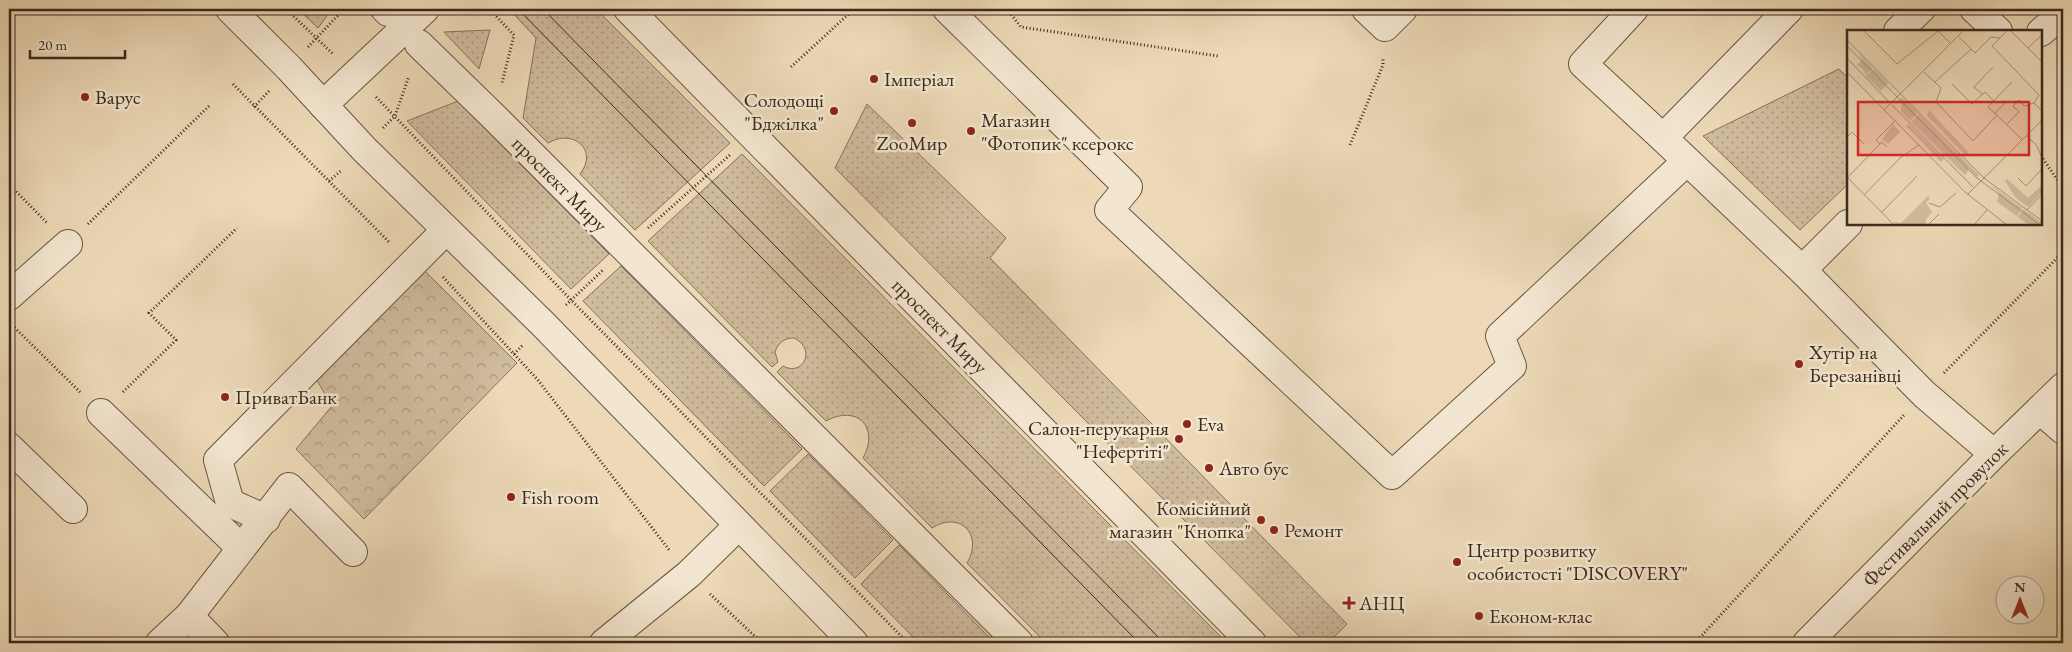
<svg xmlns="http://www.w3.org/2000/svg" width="2072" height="652" viewBox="0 0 2072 652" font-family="'EB Garamond',serif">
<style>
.grass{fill:url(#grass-dots);stroke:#84725c}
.forest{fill:url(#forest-crowns);stroke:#84725c}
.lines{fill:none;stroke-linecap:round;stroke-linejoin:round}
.minor-casing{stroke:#675643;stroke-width:30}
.path{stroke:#3a2a1c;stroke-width:3;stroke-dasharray:1 2.5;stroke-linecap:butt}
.minor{stroke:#f3e6d0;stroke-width:28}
.tram{stroke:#3a2a1c;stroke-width:1}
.poi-dot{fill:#8f2418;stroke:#f3e6d0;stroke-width:2}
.labels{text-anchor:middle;stroke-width:5;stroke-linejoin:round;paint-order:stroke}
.poi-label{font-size:20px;fill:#3a2a1c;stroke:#f3e6d0;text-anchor:start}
.street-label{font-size:20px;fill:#3a2a1c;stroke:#f3e6d0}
.inset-road{fill:none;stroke:#a59379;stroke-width:1}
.view{fill:#d62828;fill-opacity:0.15;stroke:#d62828;stroke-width:2.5}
.inset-edge{fill:none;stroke:#3a2a1c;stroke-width:2.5}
</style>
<defs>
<pattern id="grass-dots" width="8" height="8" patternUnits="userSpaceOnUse" patternTransform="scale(1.25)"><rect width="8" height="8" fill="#cfbb9d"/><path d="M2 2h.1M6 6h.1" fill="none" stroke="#a9987f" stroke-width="1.8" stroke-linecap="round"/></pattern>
<pattern id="forest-crowns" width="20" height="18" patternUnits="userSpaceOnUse" patternTransform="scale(1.25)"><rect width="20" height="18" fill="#cfbb9d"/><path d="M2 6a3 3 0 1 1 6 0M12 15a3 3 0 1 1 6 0" fill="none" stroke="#a9987f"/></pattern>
</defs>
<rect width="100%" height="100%" fill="#edd9b7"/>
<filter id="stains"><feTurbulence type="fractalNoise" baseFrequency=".004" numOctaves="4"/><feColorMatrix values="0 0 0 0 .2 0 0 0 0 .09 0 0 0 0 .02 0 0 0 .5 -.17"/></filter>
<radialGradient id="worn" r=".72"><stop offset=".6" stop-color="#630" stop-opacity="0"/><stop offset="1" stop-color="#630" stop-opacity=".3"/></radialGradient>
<g class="grass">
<path d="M298 9H332L318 28Z"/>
<path d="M509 9H596L730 143 635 230 580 174C599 150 573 128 548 143L523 118 536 38Z"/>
<path d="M490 30 479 69 444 32Z"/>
<path d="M1839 69 1848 78V184L1800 230 1703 136Z"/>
<path d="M458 101 609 254 571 289 407 121Z"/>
<path d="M867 104 1006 238 990 258 1347 624 1328 643H1306L835 168Z"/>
<path d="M742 154 1227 643H1046L967 563C984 535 960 510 932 528L863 458C880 427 857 404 826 421L777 372 783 366C803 377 817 349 794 338 784 338 778 343 775 352L778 362 772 367 648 241Z"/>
<path d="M621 266 802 449 764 486 583 301Z"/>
<path d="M808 454 893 540 855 578 770 491Z"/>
<path d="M899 545 995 643H919L861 584Z"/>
</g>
<path class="forest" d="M424 270 517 363 364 519 296 449 332 406 315 377Z"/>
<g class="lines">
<defs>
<g id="minor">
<path d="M230 9 289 68 364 149 543 324 854 643"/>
<path d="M385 9 388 12"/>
<path d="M628 9 1252 643"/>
<path d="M947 9 1128 187 1109 210 1392 475 1512 366 1500 336 1687 161"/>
<path d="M1366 9 1385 27 1403 9"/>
<path d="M1634 9 1583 64 1663 138 1802 270 1924 394 1994 454"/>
<path d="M1974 9 1998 31"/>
<path d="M1898 31 1921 9"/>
<path d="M2041 32 2063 13"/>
<path d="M419 44 493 116 1019 643"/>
<path d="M323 105 425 9"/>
<path d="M1663 138 1789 9"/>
<path d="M1802 270 1848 224"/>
<path d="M9 296 68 244"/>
<path d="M2040 410 2063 430"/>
<path d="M101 413 241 548"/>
<path d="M9 447 73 509"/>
<path d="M266 519 230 503 218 460 446 230"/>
<path d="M189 616 215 643"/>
<path d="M160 643 189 616 289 487 353 552"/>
<path d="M604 643 689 574 738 526"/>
<path d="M1807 643 1994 454 2063 387"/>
</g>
</defs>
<use href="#minor" class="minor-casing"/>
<g class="path">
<path d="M286 9 334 55"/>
<path d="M489 9 514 35 502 83"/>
<path d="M1007 9 1021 27 1218 56"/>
<path d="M308 47 344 9"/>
<path d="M791 67 854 9"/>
<path d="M233 84 390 243"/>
<path d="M376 97 571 300 908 643"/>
<path d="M254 107 269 91"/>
<path d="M383 128 395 116 409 76"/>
<path d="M1350 145 1383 65V57"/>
<path d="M2041 156 2063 188"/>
<path d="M329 181 342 170"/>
<path d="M9 184 48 224"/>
<path d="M88 224 209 106"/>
<path d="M648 228 731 154"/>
<path d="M443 277 537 379 670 551"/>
<path d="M566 305 603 270"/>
<path d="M12 325 81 393"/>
<path d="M514 354 523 345"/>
<path d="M1944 373 2063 252"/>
<path d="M123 392 176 340 149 313 237 228"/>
<path d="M710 594 762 643"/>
<path d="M1695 643 1904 415"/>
</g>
<use href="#minor" class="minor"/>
<g class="tram">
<path d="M518 9 1139 643"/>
<path d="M543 9 1164 643"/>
</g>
</g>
<g class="poi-dot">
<circle cx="874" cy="79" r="5"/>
<circle cx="85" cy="97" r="5"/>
<circle cx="834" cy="111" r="5"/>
<circle cx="912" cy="123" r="5"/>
<circle cx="971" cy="131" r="5"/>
<circle cx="1799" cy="364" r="5"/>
<circle cx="225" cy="397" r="5"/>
<circle cx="1187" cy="424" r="5"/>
<circle cx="1179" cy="439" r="5"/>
<circle cx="1209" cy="468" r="5"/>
<circle cx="511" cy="497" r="5"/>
<circle cx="1261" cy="520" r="5"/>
<circle cx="1274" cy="530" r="5"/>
<circle cx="1457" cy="562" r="5"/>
<path d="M1346.5 595.5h5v5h5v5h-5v5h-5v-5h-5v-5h5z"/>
<circle cx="1479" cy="616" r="5"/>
</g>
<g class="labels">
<g class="poi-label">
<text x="884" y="86">Імперіал</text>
<text x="95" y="104">Варус</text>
<text x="824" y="107" text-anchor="end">Солодощі<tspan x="824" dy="23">"Бджілка"</tspan></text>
<text x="981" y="127">Магазин<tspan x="981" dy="23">"Фотопик" ксерокс</tspan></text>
<text x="912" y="150" text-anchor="middle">ZooМир</text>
<text x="1809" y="359">Хутір на<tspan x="1809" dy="23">Березанівці</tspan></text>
<text x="235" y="404">ПриватБанк</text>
<text x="1197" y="431">Eva</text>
<text x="1169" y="435" text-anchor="end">Салон-перукарня<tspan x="1169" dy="23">"Нефертіті"</tspan></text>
<text x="1219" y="475">Авто бус</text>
<text x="521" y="504">Fish room</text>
<text x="1251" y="515" text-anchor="end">Комісійний<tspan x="1251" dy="23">магазин "Кнопка"</tspan></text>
<text x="1284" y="537">Ремонт</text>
<text x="1467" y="557">Центр розвитку<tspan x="1467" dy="23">особистості "DISCOVERY"</tspan></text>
<text x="1359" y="610">АНЦ</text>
<text x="1489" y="623">Економ-клас</text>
</g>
<g class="street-label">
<text transform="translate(560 184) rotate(45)" y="7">проспект Миру</text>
<text transform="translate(940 326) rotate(45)" y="7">проспект Миру</text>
<text transform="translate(1935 514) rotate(-45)" y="7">Фестивальний провулок</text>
</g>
</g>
<g transform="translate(1847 30)">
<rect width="195" height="195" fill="#edd9b7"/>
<path d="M11 23 26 38 19 45 15 38 10 36 15 29ZM27 39 41 53 34 61 19 46ZM55 68 71 83 63 91 54 81 55 75 51 71ZM82 80 122 123 119 126 80 86ZM72 84 132 145 130 147 122 139 118 145 64 92ZM62 94 97 129 94 132 59 96ZM160 149 181 168 195 155V162L181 177 169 168 158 151ZM142 154 175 178 170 186 150 172 152 163ZM81 166 83 168 79 173 85 182 79 189V195H50L46 192 54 193ZM176 179 195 193V195H182L171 187Z" fill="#cfbb9d"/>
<path d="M46 94 53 102 41 114 35 109Z" fill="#cfbb9d"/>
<path class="inset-road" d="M16 0 50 34 91 1M161 0 145 16 192 65 187 73M163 0 195 32M91 1 104 14M112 7 128 23 144 7 153 8M0 10 137 148 195 191M0 16 130 148 193 195M181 18 195 5M0 28 43 73M0 42 118 162 160 195M77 42 94 58 89 72 126 111 150 85M88 52 124 19M165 52 141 77 175 109M105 54 125 74 138 62 147 71M135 64 127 57 146 37M45 75 126 157M37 80 117 0M148 83 159 72M160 94 172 82 166 76 172 70 177 76 187 73 195 81M179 105 190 116 195 128M0 107 5 102 17 114M33 114 29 110 48 91M0 147 47 195M0 148 35 112 40 117M171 148 179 156 195 139M121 164 195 90M17 165 53 128 72 115M82 173 93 177 109 163M180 180 195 164M35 182 70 146M81 195 92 184M127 195 140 180"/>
<path class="view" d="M11 72H182V125H11Z"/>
<rect width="195" height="195" class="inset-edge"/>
</g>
<rect width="2072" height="652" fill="none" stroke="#edd9b7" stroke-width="30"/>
<rect x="10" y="10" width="2052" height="632" fill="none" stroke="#3a2a1c" stroke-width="2.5"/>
<rect x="15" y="15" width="2042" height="622" fill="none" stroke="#3a2a1c"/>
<g transform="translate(2020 600)"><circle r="24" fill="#f3e6d0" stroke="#a99b88"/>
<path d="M0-4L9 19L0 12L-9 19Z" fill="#8f2418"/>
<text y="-8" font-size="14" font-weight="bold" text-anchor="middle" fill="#3a2a1c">N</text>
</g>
<path d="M30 50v8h95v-8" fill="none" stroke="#3a2a1c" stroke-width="2.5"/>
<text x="38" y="50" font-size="15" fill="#3a2a1c" stroke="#f3e6d0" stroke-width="4" paint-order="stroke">20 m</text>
<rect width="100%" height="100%" filter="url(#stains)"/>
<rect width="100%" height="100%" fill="url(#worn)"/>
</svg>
